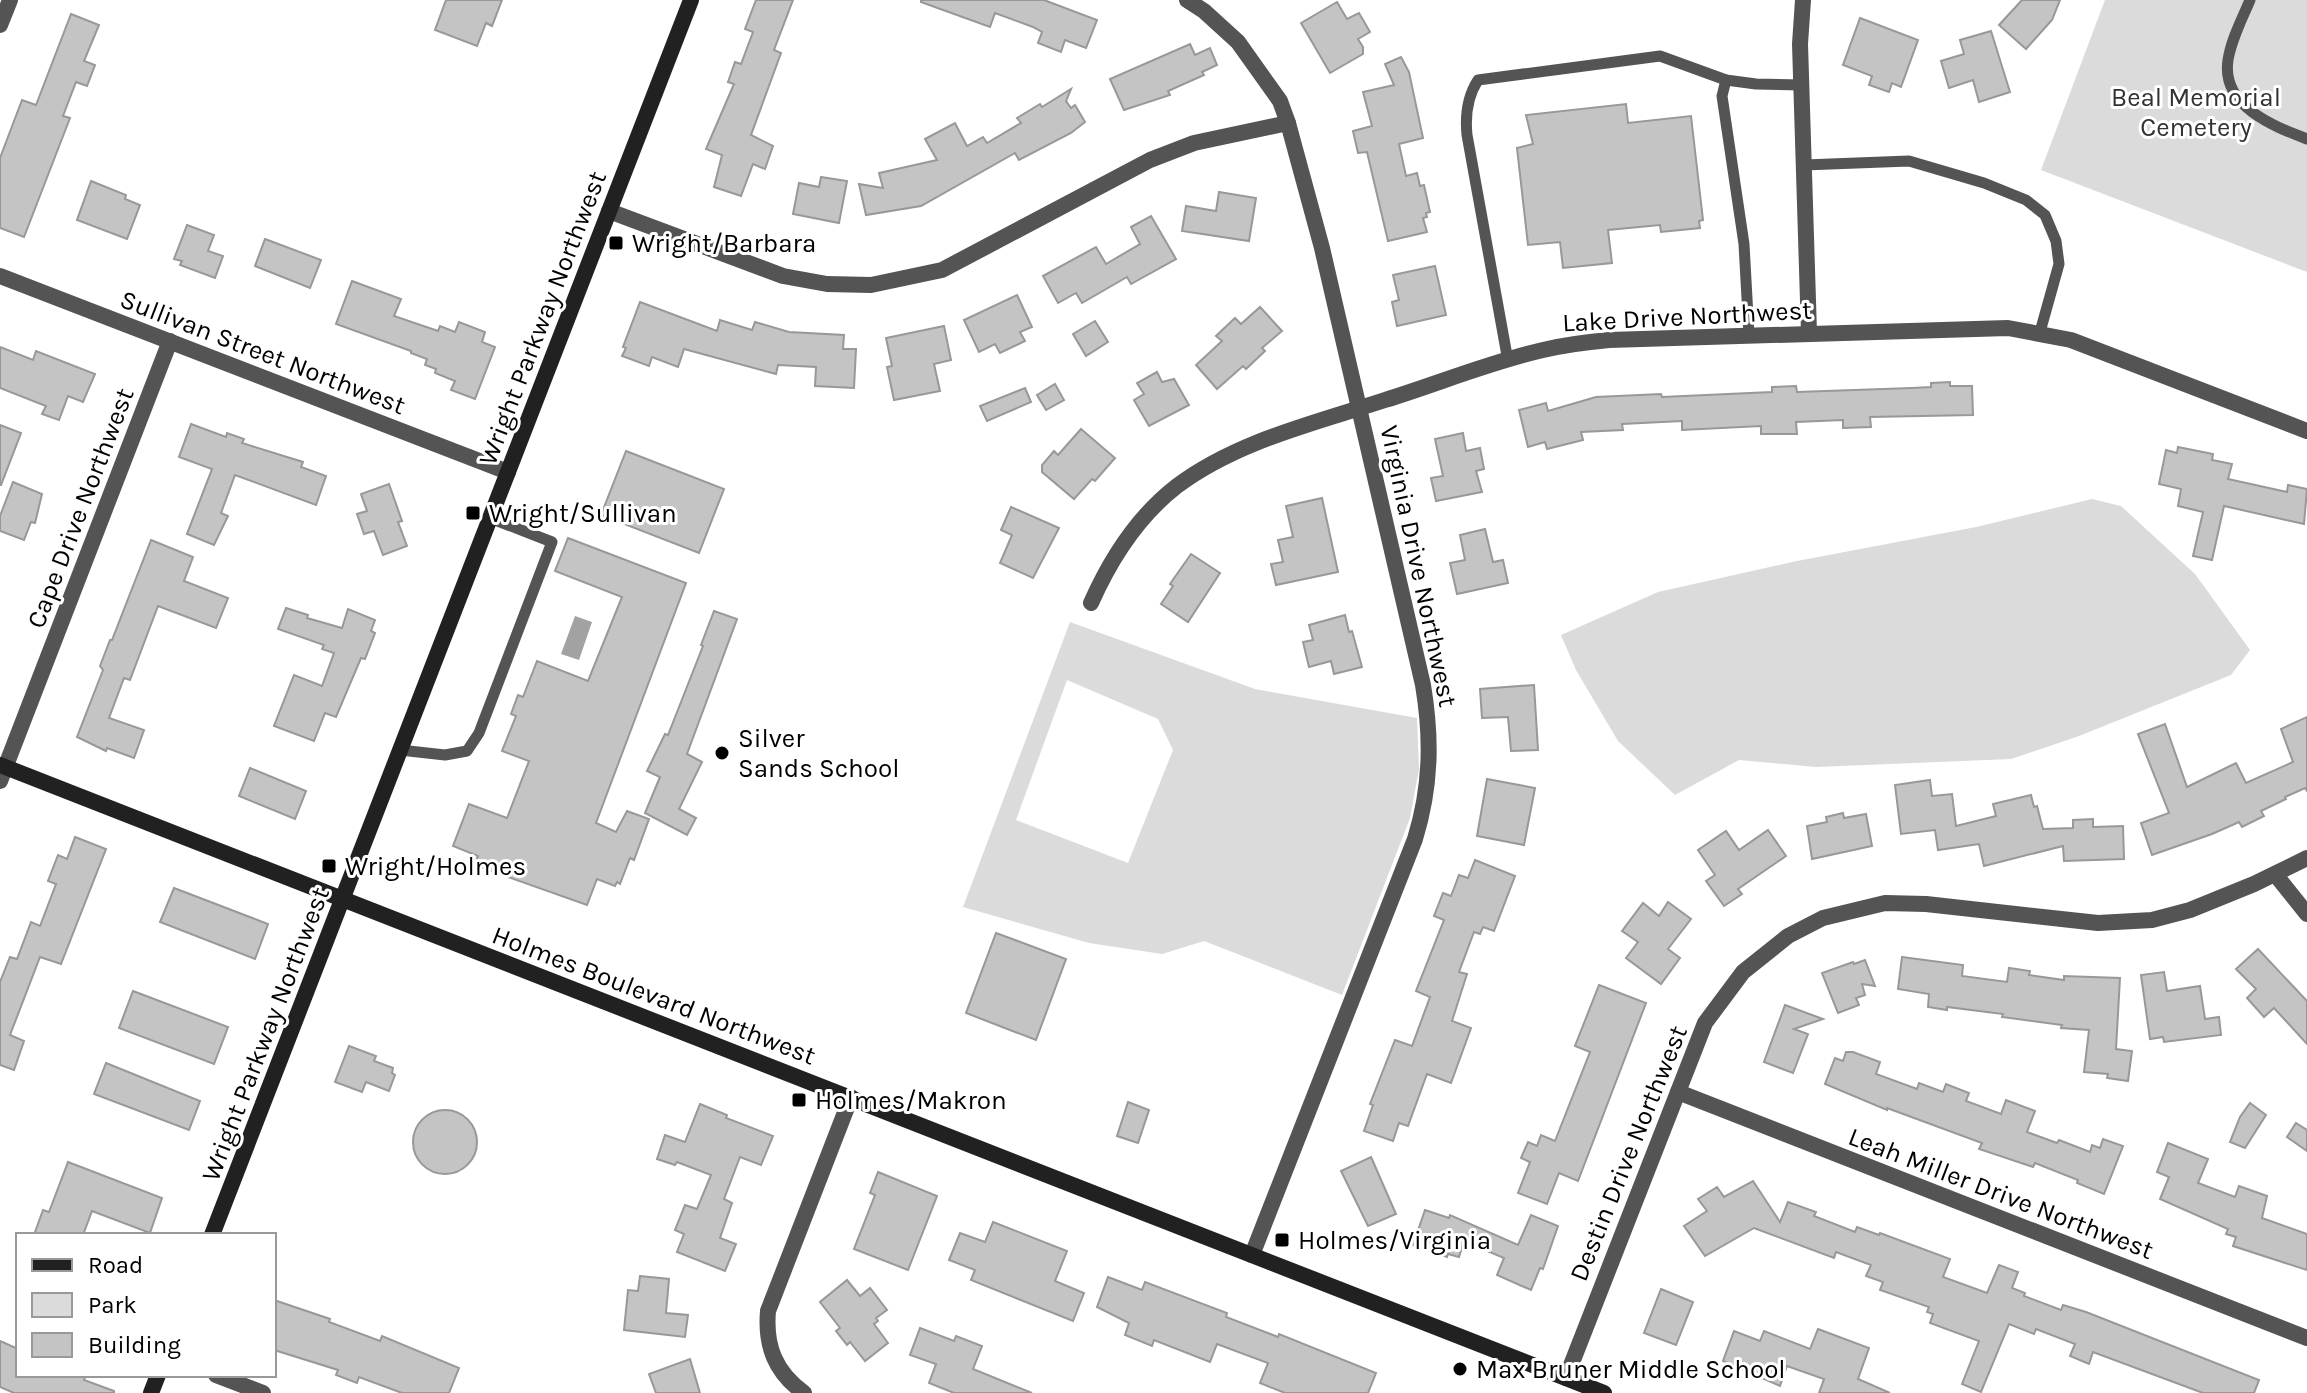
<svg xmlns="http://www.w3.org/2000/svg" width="2307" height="1393" viewBox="0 0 2307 1393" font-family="Karla,sans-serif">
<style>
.green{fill:#dbdbdb;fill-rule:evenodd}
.water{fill:#a2a2a2}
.building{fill:#c4c4c4;stroke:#989898;stroke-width:2}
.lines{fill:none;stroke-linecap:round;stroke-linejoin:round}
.lane{stroke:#545454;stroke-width:11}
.street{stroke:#545454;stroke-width:16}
.secondary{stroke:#212121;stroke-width:16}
.poi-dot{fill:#000;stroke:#fff;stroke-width:3}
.labels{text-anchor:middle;stroke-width:6;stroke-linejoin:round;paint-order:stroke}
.park-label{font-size:26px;fill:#323232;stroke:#fff}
.poi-label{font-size:26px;fill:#000;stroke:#fff;text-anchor:start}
.street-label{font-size:26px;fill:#000;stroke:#fff}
</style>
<rect width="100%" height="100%" fill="#fff"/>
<g class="green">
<path d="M2105 0H2307V272L2041 170Z"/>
<path d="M2092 499 2121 506 2195 574 2250 650 2231 675 2079 736 2011 759 1816 767 1739 760 1675 795 1618 741 1576 670 1561 635 1658 592 1797 561 1976 527Z"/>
<path d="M1070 622 1255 689 1417 718 1419 769 1410 818 1342 995 1204 941 1162 954 1089 943 963 907ZM1067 680 1158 719 1173 750 1128 863 1016 820Z"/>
</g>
<path class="water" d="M575 616 592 622 579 660 561 654Z"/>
<g class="building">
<path d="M446 0H502L492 26 486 23 477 46 435 30Z"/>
<path d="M756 0H793L774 50 781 53 751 135 773 146 765 169 753 164 741 196 714 187 722 155 706 149 734 84 728 82 735 62 741 64 753 32 745 29Z"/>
<path d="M921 0H1044L1097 20 1086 48 1065 40 1061 52 1038 43 1042 32 1033 27 995 13 990 27 921 2Z"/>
<path d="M2022 0H2060L2052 20 2026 49 1999 25Z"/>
<path d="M1337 2 1347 19 1359 13 1370 32 1358 39 1363 47V54L1330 73 1301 23Z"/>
<path d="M71 14 99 25 84 61 95 65 87 86 76 82 63 116 70 118 24 237 0 228V158L22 100 36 105Z"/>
<path d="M1860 18 1918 40 1901 87 1892 83 1889 92 1869 85 1872 76 1843 65Z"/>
<path d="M1991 31 2010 92 1979 102 1973 80 1949 88 1941 61 1964 54 1960 40Z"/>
<path d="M1190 44 1195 55 1210 48 1217 65 1202 72 1204 75 1168 91 1170 95 1124 110 1110 79Z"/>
<path d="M1401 57 1409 72 1423 138 1399 144 1406 176 1417 173 1420 186 1424 185 1430 212 1426 213 1427 217 1423 218 1427 232 1388 241 1367 152 1358 153 1353 131 1372 126 1363 92 1394 85 1385 64Z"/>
<path d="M1071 89 1066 101 1071 108 1075 105 1085 122 1071 133 1019 160 1015 153 921 206 866 215 859 184 883 188 879 173 937 160 925 139 955 123 967 146 983 137 987 143 1021 123 1017 118 1040 104 1042 107Z"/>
<path d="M1626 104 1628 123 1691 116 1703 220 1699 221 1700 228 1661 232 1660 225 1608 230 1612 263 1563 268 1560 242 1528 245 1517 148 1533 144 1526 115Z"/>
<path d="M821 177 847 181 839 223 793 214 799 183 819 187Z"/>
<path d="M91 181 126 195 125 199 140 205 127 239 77 220Z"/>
<path d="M1219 192 1256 198 1249 241 1182 231 1186 206 1216 211Z"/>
<path d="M1151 216 1176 259 1131 284 1127 277 1082 303 1076 293 1058 303 1043 276 1096 247 1106 264 1140 244 1131 227Z"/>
<path d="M187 225 214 235 208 251 223 256 215 278 180 265 182 261 174 259Z"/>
<path d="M265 239 321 260 310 288 255 266Z"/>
<path d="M1435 266 1446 315 1397 326 1392 302 1399 300 1393 275Z"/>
<path d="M352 281 401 299 394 316 438 331 440 326 455 332 459 322 485 332 482 342 495 347 475 399 451 390 455 381 435 373 436 369 425 365 427 359 411 353V351L336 324Z"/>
<path d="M1017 295 1032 327 1020 332 1025 341 1000 353 995 344 979 352 964 320Z"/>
<path d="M640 302 717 331 720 320 752 330 755 322 789 332 844 335 843 349H856L854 388 815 386 816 367 778 365 776 374 684 349 678 367 652 357 649 366 622 356 626 348 623 347Z"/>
<path d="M1260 307 1282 331 1262 348 1265 351 1246 369 1243 366 1217 389 1196 365 1222 341 1216 336 1235 318 1241 324Z"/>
<path d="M1095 321 1108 342 1086 356 1073 334Z"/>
<path d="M944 326 951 360 934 364 940 391 894 400 887 367 892 366 886 338Z"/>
<path d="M0 347 33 360 36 351 95 374 83 402 68 396 59 420 42 414 46 406 0 388Z"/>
<path d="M1157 372 1162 382 1174 379 1189 405 1149 426 1134 400 1144 394 1137 383Z"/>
<path d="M1950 382V386H1972L1973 415 1870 417 1871 427 1843 428V420L1796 422 1797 434H1761V426L1682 430V421L1622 424 1623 430 1581 432 1583 440 1547 449 1545 442 1528 447 1519 410 1546 403 1548 411 1596 397 1661 394 1662 397 1772 392V387L1796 386 1797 392 1912 388 1931 387V383Z"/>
<path d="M1055 384 1064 400 1046 410 1037 395Z"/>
<path d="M1025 388 1031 402 987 421 980 406Z"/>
<path d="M191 424 226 437 227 433 244 439 242 443 303 462 301 467 326 476 316 505 235 475 221 513 228 516 214 545 187 534 212 469 179 457Z"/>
<path d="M0 425 21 433 1 485H0Z"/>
<path d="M1081 429 1115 458 1095 481 1092 479 1074 499 1042 472V465L1054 451 1058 455Z"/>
<path d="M1463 433 1466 451 1480 448 1484 469 1476 471 1482 492 1436 501 1431 478 1443 476 1435 439Z"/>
<path d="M2178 447 2213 454 2212 460 2232 464 2228 479 2287 492 2288 485 2307 489 2304 524 2224 506 2212 560 2193 556 2203 512 2178 506 2181 489 2159 484 2166 450 2177 453Z"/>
<path d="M626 451 724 489 699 553 601 515Z"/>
<path d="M13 482 42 494 35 523 31 522 24 540 0 531V516Z"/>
<path d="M389 484 402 521 398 522 407 546 383 555 374 531 364 534 357 514 367 511 361 494Z"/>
<path d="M1322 498 1338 572 1276 585 1271 564 1283 562 1278 540 1293 537 1286 506Z"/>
<path d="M1011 507 1059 528 1033 578 1000 563 1012 535 1001 530Z"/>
<path d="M1485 529 1493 562 1503 560 1508 583 1457 594 1450 563 1465 560 1460 535Z"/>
<path d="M568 538 686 583 596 823 616 832 627 811 649 819 634 860 630 858 620 884 617 882 615 886 597 879 587 905 474 865 478 856 453 846 469 804 507 818 529 761 502 751 516 716 511 714 518 695 523 697 537 661 588 681 622 597 555 571Z"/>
<path d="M151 540 193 557 184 581 228 598 216 628 158 606 130 680 124 678 109 718 144 730 134 758 107 748 106 751 77 737 103 670 100 666 110 640H112Z"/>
<path d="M1191 554 1220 573 1188 622 1161 604 1173 586 1170 584Z"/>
<path d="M286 608 308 615 307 618 342 628 348 609 375 620 371 631 375 633 365 659 361 658 336 717 325 713 314 741 274 726 294 675 322 686 334 653 322 649 324 645 278 629Z"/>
<path d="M714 611 737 619 687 754 702 762 679 809 696 818 687 835 645 813 660 777 647 771 665 734 668 735 703 646 701 645Z"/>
<path d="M1345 615 1349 632 1352 631 1362 667 1334 674 1331 661 1309 667 1303 642 1313 640 1309 625Z"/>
<path d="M1534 685 1538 750 1511 751 1508 717 1482 718 1480 689Z"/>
<path d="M2307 717V791L2305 788 2285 797 2286 799 2261 811 2264 816 2242 827 2239 822 2212 834 2152 855 2141 823 2169 813 2138 734 2165 724 2187 787 2236 763 2246 783 2293 762 2281 729Z"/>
<path d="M250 768 306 791 295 819 239 796Z"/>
<path d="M1487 779 1535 788 1524 845 1477 836Z"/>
<path d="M1930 780 1932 796 1952 794 1956 826 1996 816 1993 804 2031 795 2034 807 2037 806 2043 829 2073 828V820L2093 819V827L2123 826 2124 859 2064 861 2063 846 1984 866 1979 844 1938 850 1935 830 1901 834 1895 785Z"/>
<path d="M1843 813 1844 818 1866 814 1872 846 1812 859 1807 826 1827 822 1826 817Z"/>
<path d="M1768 830 1786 856 1738 889 1742 894 1724 906 1706 881 1715 875 1698 850 1726 831 1739 850Z"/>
<path d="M75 837 106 849 61 964 40 957 10 1035 24 1041 14 1070 0 1065V982L10 957 17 959 31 922 40 926 56 884 48 881 58 855 67 859Z"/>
<path d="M1475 860 1515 876 1494 931 1483 927 1480 934 1474 932 1459 972 1467 974 1452 1021 1471 1028 1451 1083 1427 1074 1408 1126 1399 1123 1393 1141 1364 1131 1373 1105 1370 1104 1395 1040 1412 1046 1430 997 1416 991 1444 920 1434 916 1443 893 1451 896 1459 875 1468 878Z"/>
<path d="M174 888 268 924 255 959 160 922Z"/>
<path d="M1668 902 1691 919 1668 949 1680 958 1661 984 1626 958 1638 942 1622 931 1643 903 1659 916Z"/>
<path d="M996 933 1066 959 1036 1040 966 1013Z"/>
<path d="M2258 949 2307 1001V1044L2274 1008 2264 1017 2247 998 2256 989 2236 969Z"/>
<path d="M1902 957 1963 965 1962 976 2007 982 2009 968 2030 971 2029 975 2064 980V976L2120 978 2116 1049 2132 1051 2128 1081 2107 1078 2108 1074 2084 1072 2089 1030 2061 1028 2062 1025 2002 1017 2003 1014 1947 1007V1010L1928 1007 1929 994 1898 989Z"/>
<path d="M1865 960 1875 986 1862 984 1865 995 1856 998 1859 1005 1838 1013 1822 973 1853 962 1854 964Z"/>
<path d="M2164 972 2167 991 2200 986 2205 1019 2219 1017 2221 1035 2164 1042 2163 1037 2150 1039 2141 975Z"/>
<path d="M1599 985 1646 1003 1578 1181 1559 1173 1547 1204 1518 1193 1530 1162 1521 1158 1528 1142 1537 1146 1541 1135 1555 1141 1590 1052 1575 1046Z"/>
<path d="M133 991 228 1027 214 1064 119 1028Z"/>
<path d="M1785 1005 1823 1019 1794 1029 1808 1034 1793 1073 1764 1062Z"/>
<path d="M349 1046 376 1056 374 1061 393 1068 392 1073 395 1075 389 1091 366 1082 362 1092 335 1082Z"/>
<path d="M1846 1052H1853L1880 1062 1876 1074 1917 1089 1919 1083 1943 1092 1946 1084 1969 1093 1966 1101 2001 1114 2006 1100 2035 1111 2027 1132 2057 1143 2059 1140 2090 1152 2092 1145 2100 1148 2103 1139 2123 1146 2104 1194 2077 1183 2078 1180 2035 1163 2033 1167 1979 1149 1982 1143 1887 1108V1110L1825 1084 1835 1058 1843 1061Z"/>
<path d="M106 1063 200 1101 189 1130 94 1094Z"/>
<path d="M1128 1102 1149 1110 1138 1143 1117 1136Z"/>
<path d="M2250 1103 2266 1115 2245 1148 2230 1142 2240 1117Z"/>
<path d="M700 1104 727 1115 726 1118 773 1136 761 1165 740 1157 724 1199 732 1203 720 1238 736 1244 725 1271 677 1252 684 1234 675 1230 685 1205 697 1209 711 1175 677 1162 675 1165 657 1159 665 1135 685 1142Z"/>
<circle cx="445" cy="1142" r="32"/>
<path d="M2296 1123 2307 1130V1151L2287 1137Z"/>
<path d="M2168 1143 2208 1159 2198 1183 2235 1197 2239 1186 2267 1196 2262 1218 2307 1234V1270L2233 1246 2236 1237 2226 1234 2228 1229 2160 1199 2169 1177 2157 1172Z"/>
<path d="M1371 1157 1396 1214 1368 1226 1341 1171Z"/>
<path d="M68 1162 162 1198 150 1233 92 1211 83 1235H34L43 1210 49 1212Z"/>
<path d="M878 1172 937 1196 908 1270 854 1249 875 1195 870 1193Z"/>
<path d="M1753 1181 1780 1222 1788 1202 1816 1212 1814 1216 1855 1232 1857 1227 1879 1235 1880 1233 1950 1259 1943 1277 1987 1293 1999 1265 2018 1272 2012 1288 2025 1293 2024 1296 2061 1310 2063 1305 2086 1312 2259 1380 2254 1393H2203L2093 1352 2089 1364 2070 1356 2075 1344 2036 1329 2034 1334 2009 1324 1981 1392 1962 1384 1979 1341 1930 1323 1933 1314 1927 1312 1929 1307 1880 1290 1883 1282 1866 1276 1871 1265 1836 1252 1834 1258 1754 1228 1705 1256 1684 1226 1707 1211 1698 1199 1717 1187 1724 1197Z"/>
<path d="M1425 1210 1449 1218 1450 1215 1518 1245 1531 1215 1558 1226 1543 1269 1540 1268 1531 1290 1497 1275 1504 1258 1464 1241 1459 1257 1448 1254 1447 1257 1413 1245Z"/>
<path d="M993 1222 1067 1251 1055 1281 1084 1293 1073 1321 971 1280 975 1270 949 1260 960 1233 985 1242Z"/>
<path d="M640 1276 669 1279 666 1313 688 1315 685 1337 624 1330 628 1290 638 1291Z"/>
<path d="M1108 1277 1142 1290 1145 1282 1227 1313 1226 1317 1278 1337 1279 1334 1376 1373 1368 1393H1285L1260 1383 1268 1363 1217 1344 1210 1362 1154 1340 1152 1346 1125 1335 1129 1323 1097 1307Z"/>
<path d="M847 1280 860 1296 870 1288 887 1310 876 1318 878 1321 874 1324 888 1343 865 1361 850 1342 847 1345 836 1331 840 1328 820 1302Z"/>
<path d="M1661 1289 1693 1302 1676 1345 1644 1333Z"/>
<path d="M274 1300 330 1319 329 1322 380 1341 382 1336 459 1368 449 1393H402L359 1377 357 1383 336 1375 338 1370 274 1350Z"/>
<path d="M920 1328 954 1341 956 1336 982 1346 973 1369 1032 1393H954L929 1383 936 1364 910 1355Z"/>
<path d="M1818 1329 1869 1348 1858 1379 1890 1393H1819L1824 1379 1787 1366 1780 1386 1723 1361 1734 1331 1760 1341 1764 1331 1810 1349Z"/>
<path d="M0 1341 18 1349V1375H86L84 1380 114 1391V1393H14L0 1387Z"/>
<path d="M690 1359 700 1393H656L649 1374Z"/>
</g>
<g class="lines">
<g class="lane">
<path d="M2250 0C2242 19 2231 40 2228 60 2221 106 2273 126 2307 139"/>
<path d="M1726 80 1722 96 1744 244 1749 335"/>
<path d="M1804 165 1909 161 1984 183 2026 200 2045 215 2056 241 2059 264 2040 332"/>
<path d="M1508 361 1467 135C1465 115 1467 97 1478 80L1660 56 1726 80 1756 84 1801 85"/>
<path d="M400 750 445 755 467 751 479 733 552 542 490 518"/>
</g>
<g class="street">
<path d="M1187 0 1204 11 1238 42 1280 101 1288 123 1322 248 1423 685C1432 739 1431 787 1415 839L1252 1255"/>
<path d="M1803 0 1800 44 1809 333"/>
<path d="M0 25 10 0"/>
<path d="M609 211 783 276 827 284 871 285 942 270 1150 160 1194 143 1288 123"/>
<path d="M0 276 508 472"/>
<path d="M1091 603C1111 558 1138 516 1177 486 1237 441 1315 423 1385 400 1437 384 1490 362 1543 350 1564 345 1587 342 1609 340L2008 328 2071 340 2307 431"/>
<path d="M0 781 170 341"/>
<path d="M2275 874 2307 914"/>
<path d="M1678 1092 2307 1338"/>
<path d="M216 1375 263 1393"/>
<path d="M1566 1378 1705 1023 1743 972 1788 936 1823 918 1885 903 1926 904 2098 923 2152 920 2190 910 2254 884 2307 858"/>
<path d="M804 1393C775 1372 765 1346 768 1311L851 1097"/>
</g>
<g class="secondary">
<path d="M0 765 1604 1393"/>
<path d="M212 1235 691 0"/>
<path d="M151 1393 158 1375"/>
</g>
</g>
<g class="poi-dot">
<rect x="608" y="235" width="16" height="16" rx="4"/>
<rect x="465" y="505" width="16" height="16" rx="4"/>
<circle cx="722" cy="753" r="8"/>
<rect x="321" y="858" width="16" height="16" rx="4"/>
<rect x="791" y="1092" width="16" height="16" rx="4"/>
<rect x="1274" y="1232" width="16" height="16" rx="4"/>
<circle cx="1460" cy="1369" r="8"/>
</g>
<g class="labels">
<g class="park-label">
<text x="2196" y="106">Beal Memorial<tspan x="2196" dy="30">Cemetery</tspan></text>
</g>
<g class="poi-label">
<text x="632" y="252">Wright/Barbara</text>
<text x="489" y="522">Wright/Sullivan</text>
<text x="738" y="747">Silver<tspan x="738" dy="30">Sands School</tspan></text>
<text x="345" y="875">Wright/Holmes</text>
<text x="815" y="1109">Holmes/Makron</text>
<text x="1298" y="1249">Holmes/Virginia</text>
<text x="1476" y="1378">Max Bruner Middle School</text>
</g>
<g class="street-label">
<text transform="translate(1687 316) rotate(-3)" y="9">Lake Drive Northwest</text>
<text transform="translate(542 318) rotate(-69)" y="9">Wright Parkway Northwest</text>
<text transform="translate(263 352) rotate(21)" y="9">Sullivan Street Northwest</text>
<text transform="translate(80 508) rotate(-69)" y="9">Cape Drive Northwest</text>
<text transform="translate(1419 566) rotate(78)" y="9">Virginia Drive Northwest</text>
<text transform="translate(654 995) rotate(21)" y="9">Holmes Boulevard Northwest</text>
<text transform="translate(265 1034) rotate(-69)" y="9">Wright Parkway Northwest</text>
<text transform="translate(1628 1153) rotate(-68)" y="9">Destin Drive Northwest</text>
<text transform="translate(2001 1193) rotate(21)" y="9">Leah Miller Drive Northwest</text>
</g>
</g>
<rect x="16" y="1233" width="260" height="144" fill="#ffffff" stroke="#999999" stroke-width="2"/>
<rect x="32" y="1259" width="40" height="12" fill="#212121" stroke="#999999" stroke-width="2"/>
<text x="88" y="1273" font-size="24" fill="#000000">Road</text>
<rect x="32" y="1293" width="40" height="24" fill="#dbdbdb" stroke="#999999" stroke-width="2"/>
<text x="88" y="1313" font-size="24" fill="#000000">Park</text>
<rect x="32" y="1333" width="40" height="24" fill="#c4c4c4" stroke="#999999" stroke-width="2"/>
<text x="88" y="1353" font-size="24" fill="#000000">Building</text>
</svg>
